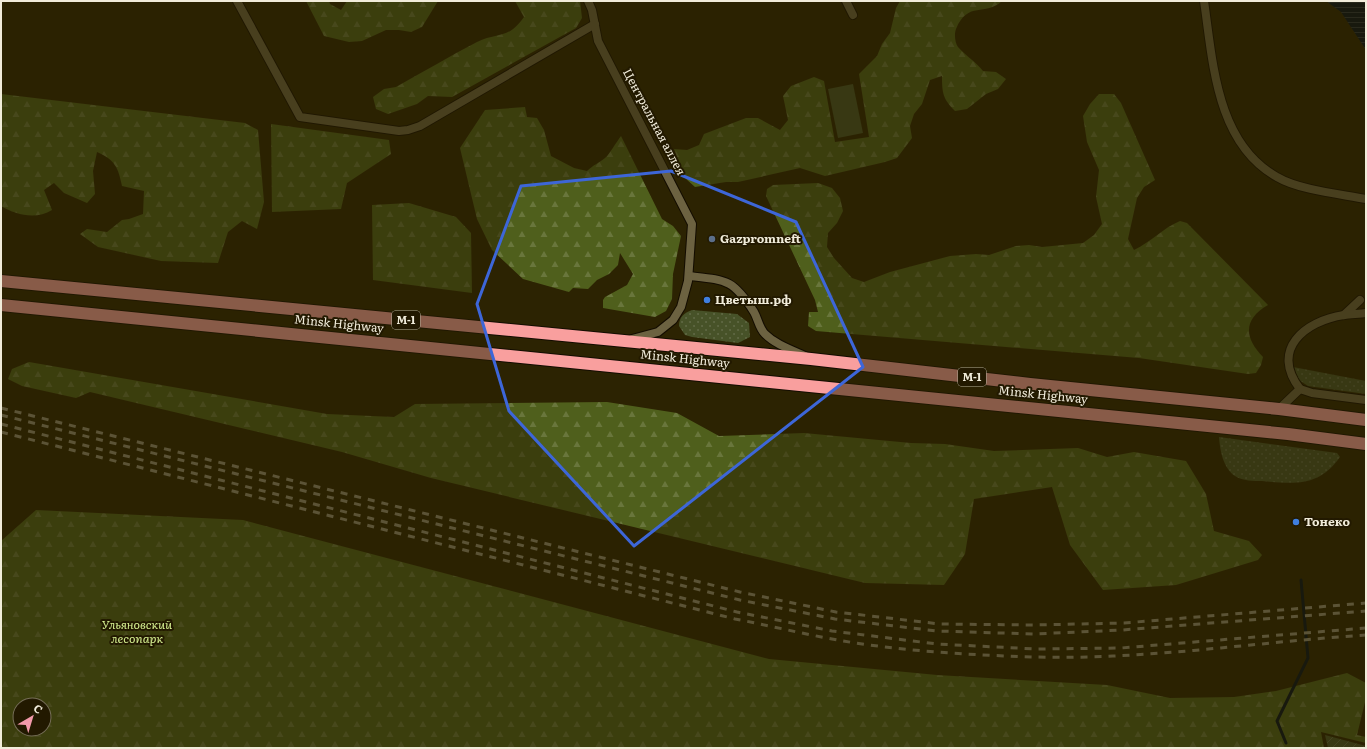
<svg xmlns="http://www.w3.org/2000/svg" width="1367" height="749" viewBox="0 0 1367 749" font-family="Literata,serif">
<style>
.grass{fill:url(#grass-dots)}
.forest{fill:url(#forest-firs);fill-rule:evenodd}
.garden{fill:url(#garden-furrows)}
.pitch{fill:#475228}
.water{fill:url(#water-rules)}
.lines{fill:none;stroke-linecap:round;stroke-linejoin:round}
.stream{stroke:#010f1d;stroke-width:3}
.street-casing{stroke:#130c00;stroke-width:10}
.highway-casing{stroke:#130c00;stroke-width:14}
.street{stroke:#6c6241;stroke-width:8}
.highway{stroke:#f99f9e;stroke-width:12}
.rail{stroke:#958e75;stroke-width:3;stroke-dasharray:7 7;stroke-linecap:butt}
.marked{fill:none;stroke:#3d66d8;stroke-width:3;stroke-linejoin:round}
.service-dot{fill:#5c6f8a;stroke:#221900;stroke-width:1.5}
.shop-dot{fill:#3f7fe0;stroke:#221900;stroke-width:1.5}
.labels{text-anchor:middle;stroke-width:4;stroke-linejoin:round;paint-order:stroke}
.shield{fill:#221900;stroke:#b3ad99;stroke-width:1}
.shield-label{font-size:11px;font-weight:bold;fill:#f1ecda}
.street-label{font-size:12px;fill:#f1ecda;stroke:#221900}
.poi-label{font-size:12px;font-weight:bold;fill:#f1ecda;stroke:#221900;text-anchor:start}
.park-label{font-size:12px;font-style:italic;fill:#d5ef90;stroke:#221900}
</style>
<defs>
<pattern id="grass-dots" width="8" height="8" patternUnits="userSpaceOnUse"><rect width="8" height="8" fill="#475228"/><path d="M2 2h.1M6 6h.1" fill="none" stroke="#626b47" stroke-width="1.8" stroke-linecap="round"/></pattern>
<pattern id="forest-firs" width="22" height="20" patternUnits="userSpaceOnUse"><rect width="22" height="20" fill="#4f5f1c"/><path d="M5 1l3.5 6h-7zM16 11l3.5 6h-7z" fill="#69763c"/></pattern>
<pattern id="garden-furrows" width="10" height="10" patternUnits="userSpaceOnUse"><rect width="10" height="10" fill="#475228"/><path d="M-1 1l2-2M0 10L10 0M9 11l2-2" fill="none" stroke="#626b47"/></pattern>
<pattern id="water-rules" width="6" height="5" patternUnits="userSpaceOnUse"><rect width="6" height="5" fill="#010f1d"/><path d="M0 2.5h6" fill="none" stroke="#26323d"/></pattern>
</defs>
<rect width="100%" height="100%" fill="#2c2302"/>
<g class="grass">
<path d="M692 310 737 314 749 323 750 337 738 343 692 337 685 335 679 326C679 317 684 313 692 310Z"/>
<path d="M1293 367 1366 381V394L1308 386 1299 380Z"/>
<path d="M1219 437 1337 453 1340 457C1319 487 1295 484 1262 481 1254 481 1243 481 1235 476 1223 468 1220 450 1219 437Z"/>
</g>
<g class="forest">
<path d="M306 1H329L330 4 341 10 347 1H438L422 27 411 32 399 30H386L362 41 349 42 324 36Z"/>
<path d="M515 1H580L582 18 576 28 452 97 428 96 417 104 388 114 376 109 373 97 384 89 396 87C423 72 450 56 477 42 498 32 508 40 524 17Z"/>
<path d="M900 1H1002C985 17 968 0 956 29 954 34 955 43 958 47 966 56 976 62 983 71L996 72 1006 79 998 89 986 94 967 109 955 111C943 99 942 93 942 76L930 80 922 104 914 114 910 126 912 138 897 158 885 162 825 176 800 168 738 182H726L695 187 685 178 674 149 687 150 699 145 704 134 746 118H758L780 130 788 120 783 96 791 86 814 77 824 81 835 142 869 137 859 74 877 56 882 44 890 33 896 8Z"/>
<path d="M1 94 245 123 258 130 264 202 257 229 242 221 228 232 218 263 161 261 98 247 80 234 87 229 107 232 122 220 129 219 143 214 144 191 122 186C118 167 115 160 97 152L93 171 95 194 87 203 64 193 54 183 44 190 52 210C36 220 16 215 1 206Z"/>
<path d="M1099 94H1114L1121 103 1155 180 1144 187 1137 198 1128 239 1134 250C1151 242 1163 228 1180 221L1187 223 1268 305C1243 319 1244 338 1263 357L1261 365 1256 373 1248 374 1139 358 816 331 808 326 809 312H818L815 300 766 196 767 189 773 185 818 183 832 188 840 198 843 211 837 223 828 233 827 247 834 258 852 278 864 282 890 272 950 256 976 254 989 255 1016 246 1029 245 1042 247 1083 243 1094 235 1102 224 1096 197 1099 170 1087 142 1083 116 1090 104Z"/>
<path d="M525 107 527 117 537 118 544 130 551 156 574 168 587 171C593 165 599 163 605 158 609 155 617 141 621 136L662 219 673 226 681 236 673 274 672 299 666 311 655 317 603 308V300L605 297 627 285 633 274 620 253 618 265 609 274 597 280 588 289 573 288 569 292 523 279 492 250 477 219 460 148 485 110Z"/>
<path d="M271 124 389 140 391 154 347 183 341 209 272 212Z"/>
<path d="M409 203 456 217 471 233 472 293 373 280 372 205Z"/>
<path d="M29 362 327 414 394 417 415 404 607 402 677 413 719 436 804 433 911 443 945 444 994 451 1078 448 1107 457 1134 452 1186 461 1206 494 1214 531 1249 541 1262 555 1258 560 1176 585 1103 590 1070 545 1052 487 974 499 965 554 944 585 865 583 431 478 342 452 90 392 76 398 22 386 8 379 12 369Z"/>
<path d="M36 510 243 520 769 659 937 675 1107 685 1170 698 1234 697 1276 691 1347 673 1366 683V698L1357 735 1366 737V743L1321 732 1324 748H1V541ZM20 705H44V729H20Z"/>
</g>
<path class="garden" d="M1325 735 1366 746V748H1328Z"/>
<path class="pitch" d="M853 84 863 133 838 138 828 89Z"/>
<path class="water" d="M1326 1H1366V50L1341 12Z"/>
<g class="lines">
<path class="stream" d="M1286 743 1277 721 1308 658 1301 580"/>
<defs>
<g id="street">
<path d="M237 1 300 117 399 131 408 130 420 126 595 24"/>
<path d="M588 1 592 10 598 41 692 224 688 281 681 307 673 320 658 332 632 339"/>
<path d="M846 1 853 15"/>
<path d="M1204 1C1213 62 1216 143 1277 177 1299 190 1340 194 1366 199"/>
<path d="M689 276C726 280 733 279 754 312 758 319 759 328 765 334 776 345 792 350 805 356"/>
<path d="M1344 315 1360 300"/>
<path d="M1300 389C1270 350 1304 321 1344 315 1351 314 1359 314 1366 313"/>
<path d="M1279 409 1300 389 1312 393 1366 400"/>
</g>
<g id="highway">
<path d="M1 281 811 359 1030 384 1279 409 1366 420"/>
<path d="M1 305 1288 434 1366 444"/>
</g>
</defs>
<use href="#street" class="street-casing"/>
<use href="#highway" class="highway-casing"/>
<use href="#street" class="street"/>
<use href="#highway" class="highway"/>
<g class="rail">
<path d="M1 408 740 592 836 612 940 624 1034 625 1124 623 1366 603"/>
<path d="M1 415 740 600 835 619 937 631 1033 634 1122 630 1366 611"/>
<path d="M1 424 737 612 832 631 937 644 1036 649 1121 648 1366 628"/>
<path d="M1 432 735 619C767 625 799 633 832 639 897 651 969 655 1035 657 1146 660 1256 642 1366 635"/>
</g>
</g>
<path d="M0 0H1367V749H0ZM671 171 796 222 863 367 634 546 509 411 477 304 521 186Z" fill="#2c2302" fill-opacity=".55" fill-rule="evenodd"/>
<path class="marked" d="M671 171 796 222 863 367 634 546 509 411 477 304 521 186Z"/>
<circle class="service-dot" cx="712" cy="239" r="4"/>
<g class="shop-dot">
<circle cx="707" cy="300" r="4"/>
<circle cx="1296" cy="522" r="4"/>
</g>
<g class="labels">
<g class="shield">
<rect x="392" y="311" width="28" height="18" rx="3"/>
<rect x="958" y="368" width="28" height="18" rx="3"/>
</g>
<g class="shield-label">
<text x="406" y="324">М-1</text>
<text x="972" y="381">М-1</text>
</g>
<g class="street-label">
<text transform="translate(654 122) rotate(62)" y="4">Центральная аллея</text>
<text transform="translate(339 324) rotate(6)" y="4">Minsk Highway</text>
<text transform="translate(685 359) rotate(6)" y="4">Minsk Highway</text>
<text transform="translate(1043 395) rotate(6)" y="4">Minsk Highway</text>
</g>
<g class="poi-label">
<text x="720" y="243">Gazpromneft</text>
<text x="715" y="304">Цветыш.рф</text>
<text x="1304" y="526">Тонеко</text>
</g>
<g class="park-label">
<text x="137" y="629">Ульяновский<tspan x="137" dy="14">лесопарк</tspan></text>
</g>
</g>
<rect width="1367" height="749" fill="none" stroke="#f1ecda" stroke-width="4"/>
<g transform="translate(32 717) rotate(38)"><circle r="19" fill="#221900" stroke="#756d57"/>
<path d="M0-3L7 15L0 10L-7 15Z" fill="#f39aab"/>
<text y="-6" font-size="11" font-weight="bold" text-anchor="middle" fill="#f1ecda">С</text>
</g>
</svg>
